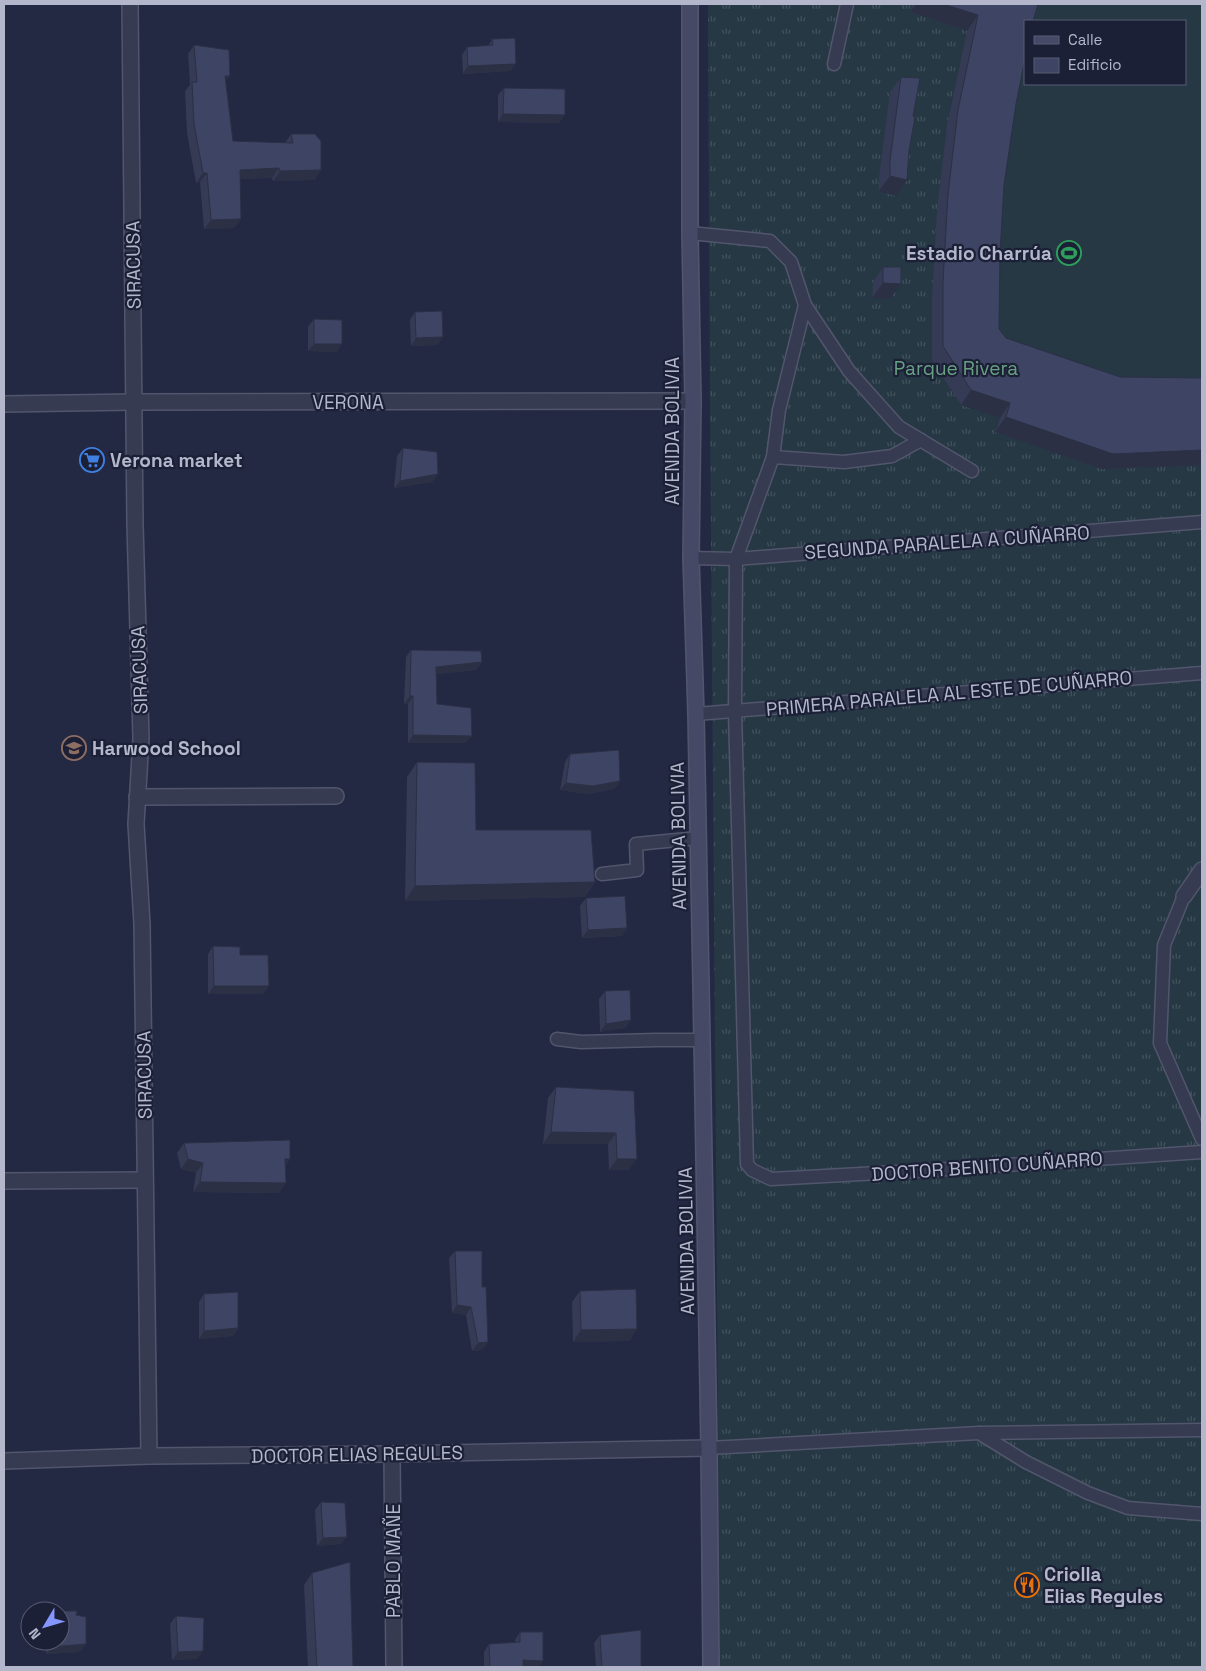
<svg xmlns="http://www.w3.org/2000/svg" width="1206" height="1671" viewBox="0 0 1206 1671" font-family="'Space Grotesk',sans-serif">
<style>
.grass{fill:url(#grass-tufts);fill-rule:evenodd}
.pitch{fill:#253844;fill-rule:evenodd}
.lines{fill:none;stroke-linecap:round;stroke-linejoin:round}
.lane-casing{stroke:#52566c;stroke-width:15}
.street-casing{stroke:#52566c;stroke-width:18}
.secondary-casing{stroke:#52566c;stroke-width:18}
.lane{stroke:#373b52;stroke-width:12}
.street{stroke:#373b52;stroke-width:15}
.secondary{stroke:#454966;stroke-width:15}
.wall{fill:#353a55}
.shaded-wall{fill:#2b3045}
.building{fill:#3e4463;stroke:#2b3045}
.labels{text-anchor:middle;stroke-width:4.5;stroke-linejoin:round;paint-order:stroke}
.poi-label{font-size:19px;font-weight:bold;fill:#b4b7cc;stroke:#1c2037;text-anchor:start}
.street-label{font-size:19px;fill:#b4b7cc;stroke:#1c2037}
.park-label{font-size:19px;fill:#68a083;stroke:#1c2037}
</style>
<defs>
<pattern id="grass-tufts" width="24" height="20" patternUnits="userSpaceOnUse" patternTransform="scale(1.25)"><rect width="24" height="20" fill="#253844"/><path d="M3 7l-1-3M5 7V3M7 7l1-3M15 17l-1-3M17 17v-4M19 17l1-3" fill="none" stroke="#42535e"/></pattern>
</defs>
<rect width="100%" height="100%" fill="#232843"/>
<path class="grass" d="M708 4H1202V1667H720L710 417ZM1025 21H1185V84H1025Z"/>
<path class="pitch" d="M974 4H1202V469H1198V465L1012 438 1010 442 999 439 1000 434 995 432 999 418 961 405 947 125ZM1025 21H1185V84H1025Z"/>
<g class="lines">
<defs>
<g id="lane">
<path d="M834 64 847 4"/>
<path d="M690 233 770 241 791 262 805 305 779 410 773 457 736 559 735 711 747 1164 752 1170 771 1179 933 1170 1202 1152"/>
<path d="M805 305 849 371 899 427 972 471"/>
<path d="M773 457 844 462 892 456 921 440"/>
<path d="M691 558 736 559 1202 522"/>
<path d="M696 714 1202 673"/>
<path d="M602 874 637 870 636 844 698 838"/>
<path d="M1184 896 1164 945 1160 1043 1202 1139"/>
<path d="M557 1039 581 1042 656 1040H702"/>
<path d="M979 1433 1026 1462 1088 1493 1128 1508 1202 1514"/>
<path d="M709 1448 979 1433 1202 1430"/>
</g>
<g id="street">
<path d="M130 4 135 524 141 738 136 824 142 924 149 1456"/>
<path d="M4 404 134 402 693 401"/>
<path d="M137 797 336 796"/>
<path d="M1184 896 1202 870"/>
<path d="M4 1181 145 1180"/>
<path d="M392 1454 394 1667"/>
<path d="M4 1461 149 1456 392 1454 709 1448"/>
</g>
<path id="secondary" d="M690 4V233L693 401 691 558 696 714 702 1040 709 1448 711 1667"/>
</defs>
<use href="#lane" class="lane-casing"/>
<use href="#street" class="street-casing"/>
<use href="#secondary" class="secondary-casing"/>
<use href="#lane" class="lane"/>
<use href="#street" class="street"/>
<use href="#secondary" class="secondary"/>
</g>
<g class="wall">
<path d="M912 4H1038L1025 21 1016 104 1004 185 1000 253 999 329 1006 338 1120 377 1202 378V465L1102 469 995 432 1000 418 961 405 932 361V297L937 210 947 125 967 31 910 12Z"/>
<path d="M492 39 511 71 463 74 462 55 467 47 488 46Z"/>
<path d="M194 45 230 76 226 81 233 141 285 143 291 134 315 180 273 181 272 178 240 179 241 219 234 228 204 229 200 182 196 183 187 133 185 91 190 85 188 54Z"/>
<path d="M901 77 896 196 879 191V177L890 92Z"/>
<path d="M504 88 559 123 498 122V95Z"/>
<path d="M883 267 890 299 872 298 873 282Z"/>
<path d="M415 312 438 345 411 346 410 320Z"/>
<path d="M314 319 337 352 308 351V327Z"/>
<path d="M403 448 438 474 432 482 394 488 397 456Z"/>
<path d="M411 650 482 662 476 670 436 674 437 704 466 743H408V704H404L406 657Z"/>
<path d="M570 754 620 781 614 789 588 794 560 790 565 762Z"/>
<path d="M417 762 476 830 595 882 585 897 405 901 407 777Z"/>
<path d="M586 898 627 928 622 936 582 938 580 906Z"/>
<path d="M213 946 240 955 269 986 263 994H208V954Z"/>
<path d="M605 991 631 1020 625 1028 600 1032 599 999Z"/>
<path d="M556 1087 634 1091 629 1170H609L608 1144H543L548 1098Z"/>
<path d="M184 1143 290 1159 285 1166 279 1193 193 1192 196 1173 181 1169 177 1153Z"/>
<path d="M455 1251 482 1287 488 1342 482 1350 472 1351 466 1315 452 1313 449 1258Z"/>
<path d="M580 1291 637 1329 629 1341 573 1342 572 1302Z"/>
<path d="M204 1294 238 1328 233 1336 199 1339V1302Z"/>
<path d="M321 1502 347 1537 341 1544 317 1546 315 1510Z"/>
<path d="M312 1573 353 1667H308L304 1585Z"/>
<path d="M76 1615 80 1652 46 1654V1641H60Z"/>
<path d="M176 1616 203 1651 197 1659 172 1660 170 1624Z"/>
<path d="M520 1632 543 1661 539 1667H484V1652L489 1644 515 1642V1640Z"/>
<path d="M600 1635 641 1667H596L594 1643Z"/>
</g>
<g class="shaded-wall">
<path d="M916 4H943L978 15 967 31 910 12Z"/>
<path d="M516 64 511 71 463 74 468 66Z"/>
<path d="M225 76H230L223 85Z"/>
<path d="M503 114 565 115 559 123 498 122Z"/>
<path d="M279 168 272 178 234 179 240 170Z"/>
<path d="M321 170 315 180 273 181 280 171Z"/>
<path d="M203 173H207L200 182 196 183Z"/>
<path d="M890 176 907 180 896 196 879 191Z"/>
<path d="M241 219 234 228 204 229 211 220Z"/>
<path d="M883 283 901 284 890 299 872 298Z"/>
<path d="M443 337 438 345 411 346 416 338Z"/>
<path d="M314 344H342L337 352 308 351Z"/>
<path d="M971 390 1010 403 1000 418 961 405Z"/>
<path d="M1006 417 1202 450V465L1102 469 995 432Z"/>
<path d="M438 474 432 482 394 488 400 481Z"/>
<path d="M482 662 476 670 431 675 436 667Z"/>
<path d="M410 696H413L408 704H404Z"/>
<path d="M413 735 472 736 466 743H408Z"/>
<path d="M620 781 614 789 588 794 560 790 566 783Z"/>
<path d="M595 882 585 897 405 901 415 886Z"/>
<path d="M627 928 622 936 582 938 588 930Z"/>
<path d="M214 986H269L263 994H208Z"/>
<path d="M631 1020 625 1028 600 1032 606 1024Z"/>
<path d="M551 1132 616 1133 608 1144H543Z"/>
<path d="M188 1159 203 1163 196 1173 181 1169Z"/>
<path d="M285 1159H290L283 1169Z"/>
<path d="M617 1159H637L629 1170H609Z"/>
<path d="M200 1182 286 1183 279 1193 193 1192Z"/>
<path d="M457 1305 471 1307 466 1315 452 1313Z"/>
<path d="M238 1328 233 1336 199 1339 204 1331Z"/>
<path d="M637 1329 629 1341 573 1342 581 1330Z"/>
<path d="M488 1342 482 1350 472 1351 478 1343Z"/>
<path d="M347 1537 341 1544 317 1546 323 1538Z"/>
<path d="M86 1644 80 1652 46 1654 51 1647Z"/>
<path d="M203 1651 197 1659 172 1660 178 1652Z"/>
<path d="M523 1660 543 1661 539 1667H517Z"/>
</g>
<g class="building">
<path d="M943 4H1038L1033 21H1025V59L1016 104 1004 185 1000 253 999 329 1006 338 1120 377 1202 378V450L1113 454 1006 417 1010 403 971 390 943 346V282L948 194 958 110 978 15Z"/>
<path d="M515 38 516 64 468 66 467 47 493 45 492 39Z"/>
<path d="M194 45 229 50 230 76H225L233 141 293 143 291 134H315L321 141V170L280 171 279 168 240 170 241 219 211 220 207 173H203L194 124 192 82H197Z"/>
<path d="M901 77 920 78 913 116 915 117 909 151 907 180 890 176V161Z"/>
<path d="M504 88 565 89V115L503 114Z"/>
<path d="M883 267H901V284L883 283Z"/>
<path d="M442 311 443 337 416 338 415 312Z"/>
<path d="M314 319 342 320V344H314Z"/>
<path d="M403 448 437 452 438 474 400 481Z"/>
<path d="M411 650 481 651 482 662 436 667 437 704 471 708 472 736 413 735V696H410Z"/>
<path d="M619 750 620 781 593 786 566 783 570 754Z"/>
<path d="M417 762 475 763 476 830H591L595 882 415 886Z"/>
<path d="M625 896 627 928 588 930 586 898Z"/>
<path d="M213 946 240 947V955H268L269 986H214Z"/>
<path d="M630 990 631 1020 606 1024 605 991Z"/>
<path d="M556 1087 634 1091 637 1159H617L616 1133 551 1132Z"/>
<path d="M290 1140V1159H285L286 1183 200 1182 203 1163 188 1159 184 1143Z"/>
<path d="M455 1251H482V1287H486L488 1342 478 1343 471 1307 457 1305Z"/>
<path d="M636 1289 637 1329 581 1330 580 1291Z"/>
<path d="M238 1292V1328L204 1331V1294Z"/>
<path d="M321 1502 345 1503 347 1537 323 1538Z"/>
<path d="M350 1562 353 1667H317L312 1573Z"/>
<path d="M53 1611H77L76 1615 86 1617V1644L51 1647V1641H60V1611Z"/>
<path d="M176 1616 204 1618 203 1651 178 1652Z"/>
<path d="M641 1630V1667H602L600 1635Z"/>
<path d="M520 1632H543V1661L523 1660V1667H490L489 1644 520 1642Z"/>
</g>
<defs>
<symbol id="stadium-ring" viewBox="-11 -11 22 22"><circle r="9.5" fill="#1c2037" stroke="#2e9e5b" stroke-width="1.5"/><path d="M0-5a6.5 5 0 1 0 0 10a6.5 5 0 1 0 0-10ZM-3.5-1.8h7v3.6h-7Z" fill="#2e9e5b"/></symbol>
<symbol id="supermarket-ring" viewBox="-11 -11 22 22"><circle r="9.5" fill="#1c2037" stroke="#3f7fe0" stroke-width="1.5"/><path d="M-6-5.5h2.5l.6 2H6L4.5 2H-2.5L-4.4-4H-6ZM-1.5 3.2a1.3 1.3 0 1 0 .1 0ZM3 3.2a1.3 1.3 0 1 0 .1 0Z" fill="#3f7fe0"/></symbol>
<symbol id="school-ring" viewBox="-11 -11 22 22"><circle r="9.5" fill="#1c2037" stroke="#8d6e63" stroke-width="1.5"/><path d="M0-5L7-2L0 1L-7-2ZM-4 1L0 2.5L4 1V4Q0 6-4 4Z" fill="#8d6e63"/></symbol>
<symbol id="restaurant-ring" viewBox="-11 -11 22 22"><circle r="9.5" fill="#1c2037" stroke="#e8710a" stroke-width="1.5"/><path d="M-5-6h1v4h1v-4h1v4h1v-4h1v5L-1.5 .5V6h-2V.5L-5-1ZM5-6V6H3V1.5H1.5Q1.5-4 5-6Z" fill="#e8710a"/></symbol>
</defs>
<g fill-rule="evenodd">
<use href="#stadium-ring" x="1055" y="239" width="28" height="28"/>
<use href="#supermarket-ring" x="78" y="446" width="28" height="28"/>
<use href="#school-ring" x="60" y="734" width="28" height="28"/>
<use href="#restaurant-ring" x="1013" y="1571" width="28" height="28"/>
</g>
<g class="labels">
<g class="poi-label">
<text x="1052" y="260" text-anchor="end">Estadio Charrúa</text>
<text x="110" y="467">Verona market</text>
<text x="92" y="755">Harwood School</text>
<text x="1044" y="1581">Criolla<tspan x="1044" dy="22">Elias Regules</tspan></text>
</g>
<g class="street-label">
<text transform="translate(133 265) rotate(-91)" y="7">SIRACUSA</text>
<text x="348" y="409">VERONA</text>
<text transform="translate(672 431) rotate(-90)" y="7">AVENIDA BOLIVIA</text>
<text transform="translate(947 542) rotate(-4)" y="7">SEGUNDA PARALELA A CUÑARRO</text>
<text transform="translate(139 670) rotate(-92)" y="7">SIRACUSA</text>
<text transform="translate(949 693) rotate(-5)" y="7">PRIMERA PARALELA AL ESTE DE CUÑARRO</text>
<text transform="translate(678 836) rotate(-91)" y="7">AVENIDA BOLIVIA</text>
<text transform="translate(144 1075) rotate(-91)" y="7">SIRACUSA</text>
<text transform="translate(987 1166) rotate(-4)" y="7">DOCTOR BENITO CUÑARRO</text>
<text transform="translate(686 1241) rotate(-91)" y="7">AVENIDA BOLIVIA</text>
<text transform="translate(357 1454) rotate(-1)" y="7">DOCTOR ELIAS REGULES</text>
<text transform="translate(393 1561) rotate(-90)" y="7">PABLO MAÑE</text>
</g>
<g class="park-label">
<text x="956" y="375">Parque Rivera</text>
</g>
</g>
<rect width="1206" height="1671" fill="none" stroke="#b4b7cc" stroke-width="10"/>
<rect x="1024" y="20" width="162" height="65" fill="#1c2037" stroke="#595c73"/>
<rect x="1034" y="36" width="25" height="8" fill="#454966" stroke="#595c73"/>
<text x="1068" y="45" font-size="15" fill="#b4b7cc">Calle</text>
<rect x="1034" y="58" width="25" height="15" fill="#3e4463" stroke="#595c73"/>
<text x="1068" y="70" font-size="15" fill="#b4b7cc">Edificio</text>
<g transform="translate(45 1626) rotate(232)"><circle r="24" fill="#1c2037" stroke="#595c73"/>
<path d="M0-4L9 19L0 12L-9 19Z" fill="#8696ff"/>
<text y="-8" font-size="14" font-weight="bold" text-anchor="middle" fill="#b4b7cc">N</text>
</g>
</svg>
